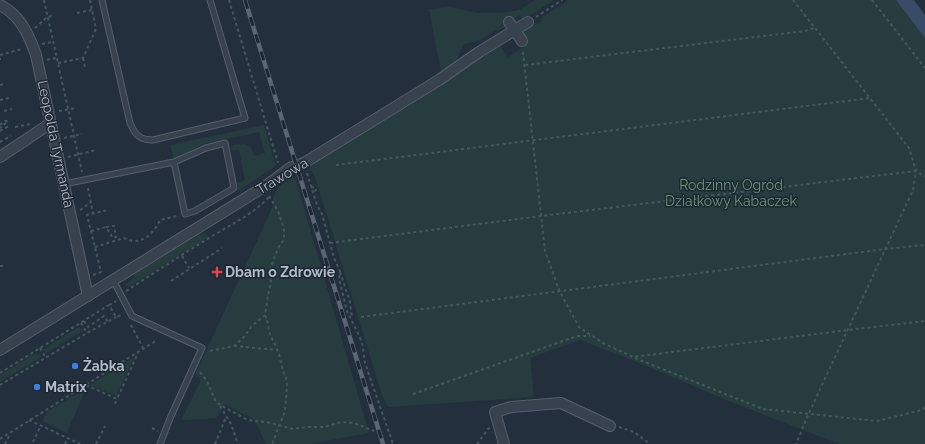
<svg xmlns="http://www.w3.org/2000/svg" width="925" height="444" viewBox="0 0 925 444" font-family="Raleway,sans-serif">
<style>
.green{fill:#263c3f}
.water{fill:#394c67}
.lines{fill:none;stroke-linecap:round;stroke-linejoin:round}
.lane-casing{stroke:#565f6c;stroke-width:7}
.street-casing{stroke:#565f6c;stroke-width:12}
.path{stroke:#44595c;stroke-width:2;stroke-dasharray:3 3;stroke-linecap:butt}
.lane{stroke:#38414e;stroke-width:5}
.street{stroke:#38414e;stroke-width:10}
.rail-casing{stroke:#5a6575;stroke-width:4.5}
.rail{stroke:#1d2633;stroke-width:3;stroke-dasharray:9;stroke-linecap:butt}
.health-dot{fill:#e0444e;stroke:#1d2633;stroke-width:1.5}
.shop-dot{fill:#3f7fe0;stroke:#1d2633;stroke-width:1.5}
.labels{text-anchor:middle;stroke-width:3;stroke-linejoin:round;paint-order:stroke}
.street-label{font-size:14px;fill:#b4bcc9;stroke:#1d2633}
.park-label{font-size:14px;fill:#6b9a76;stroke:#1d2633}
.poi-label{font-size:14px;font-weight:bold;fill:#b4bcc9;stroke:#1d2633;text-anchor:start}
</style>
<rect width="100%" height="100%" fill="#242f3e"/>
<g class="green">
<path d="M535 0H554L523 20 520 15 506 23V27L490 33 482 39 463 45 456 61 441 71 429 9 449 7 478 13H500L519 10Z"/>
<path d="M569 0H896L925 38V444H839L731 402 642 364 580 340 530 358 534 397 388 407 382 395 315 177 309 167 313 162 499 44 508 57 528 44 521 34V32L535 22 537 24 542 21 541 18Z"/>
<path d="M264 125 276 166 238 191V183L245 180 239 150 232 151 231 148 234 145 245 144 251 148 254 156 265 153 259 132 203 144 174 159 170 145Z"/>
<path d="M295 177 369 433 310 444H266L254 419 224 404 217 418 188 420 182 419 200 382V379L195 375 273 206C273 188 281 184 295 177Z"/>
<path d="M201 233 206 234 209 237 129 287 127 285H125L130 280 132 281H133L132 279 135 277 134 274Z"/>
<path d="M78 327H80L82 331 45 354 44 349Z"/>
<path d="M36 353 38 354 41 357 0 382V375Z"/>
<path d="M133 358H134L116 396 90 385Z"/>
<path d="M81 391 83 395 67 433 42 421 48 411Z"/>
</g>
<path class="water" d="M896 0H914L925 15V38Z"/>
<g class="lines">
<defs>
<g id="lane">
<path d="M102 0 130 123C135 135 140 140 153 140L245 118 210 0"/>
<path d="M64 184 174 162 206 148 225 143 234 188 195 211 185 214 174 162"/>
<path d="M113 280 132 316 202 348 171 416 160 444"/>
</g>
<g id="street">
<path d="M0 5C20 15 29 35 36 55L88 296"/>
<path d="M509 22 522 41"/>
<path d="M0 157 51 123"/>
<path d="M0 350 267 185 290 168 304 163 439 80 479 52 528 22"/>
<path d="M504 444 495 412 511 407 561 403 610 426"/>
</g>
</defs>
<use href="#lane" class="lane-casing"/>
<use href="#street" class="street-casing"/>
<g class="path">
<path d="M44 0 82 172"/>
<path d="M229 0 278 163"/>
<path d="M793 0 909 148 916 171 913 190 808 415 796 444"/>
<path d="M872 0 925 68"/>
<path d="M77 13 92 10"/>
<path d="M536 17 562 0"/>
<path d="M35 28 47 17 53 16"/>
<path d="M42 44 52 42"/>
<path d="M523 52 545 251 559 290 579 327 603 343 633 357 848 330 925 321"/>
<path d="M0 55 22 49"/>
<path d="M83 58 85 67"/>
<path d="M0 59H1"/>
<path d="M47 60 56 58"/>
<path d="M58 63 83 58 96 29 90 0"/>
<path d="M525 65 805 31 814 28"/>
<path d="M0 85 6 84"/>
<path d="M0 100 9 98"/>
<path d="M4 111 12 109"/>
<path d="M59 111 76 108"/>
<path d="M0 125 5 121H8L0 128"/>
<path d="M15 127 30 124"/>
<path d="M0 131 9 126"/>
<path d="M64 138 82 134"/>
<path d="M0 142 11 136"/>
<path d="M68 157 96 150"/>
<path d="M336 165 870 98"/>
<path d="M307 173 317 205 322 214 334 258 340 271 339 279 347 311 362 342 365 363 393 444"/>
<path d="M311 187 316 188V190L313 194"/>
<path d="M88 188 93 214"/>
<path d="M269 196 278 211 284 229V236L283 241 278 248 270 270 271 283 268 295 265 315 267 320 270 335 274 342 279 354 283 371 286 378 287 386 285 411 272 444"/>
<path d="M80 210 91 202"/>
<path d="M91 231 106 227 113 238 116 237 114 226 106 227"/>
<path d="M330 243 541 216 916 171 925 177"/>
<path d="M95 247 124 238C140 247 154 234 160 220L177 216"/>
<path d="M182 256 189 268"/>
<path d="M0 266H5"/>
<path d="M340 272 350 302 352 318"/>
<path d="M93 275 101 272 87 215 108 210"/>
<path d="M171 281 222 248"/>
<path d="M126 291C156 272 184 253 214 235 234 223 253 214 269 197"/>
<path d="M109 305 116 301"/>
<path d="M361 317 885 249 925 245"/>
<path d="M84 321 88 327 104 316 108 322"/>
<path d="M81 323 87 333"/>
<path d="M131 325 143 348"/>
<path d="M234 346 277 350"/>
<path d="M40 348 46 358"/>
<path d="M210 351 234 346 244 337 251 327 265 315"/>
<path d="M635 358 763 409 877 421 918 411 925 408"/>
<path d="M200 372 207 381 215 400 220 405 246 419 253 421 266 422 293 429 307 427H325L341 422 354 423 374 431"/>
<path d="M0 373 109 305 116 317 122 315"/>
<path d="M0 385 87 333 116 317"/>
<path d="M86 385 117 399 138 353"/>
<path d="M413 394 577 336H590"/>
<path d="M115 404 117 399"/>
<path d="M220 406 231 424 238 444"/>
<path d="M29 420 80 444"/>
<path d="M619 427 634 432 650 444"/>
<path d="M152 428 158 431"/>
<path d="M0 439 157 340"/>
<path d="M33 442 41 425"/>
<path d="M5 444 10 434"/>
<path d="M65 444 68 438"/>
<path d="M96 444 105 426"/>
<path d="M215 444 226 417"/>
<path d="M477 444 488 429 490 428"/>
</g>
<use href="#lane" class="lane"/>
<use href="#street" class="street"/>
<defs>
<path id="rail" d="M245 0 383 444"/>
</defs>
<use href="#rail" class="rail-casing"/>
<use href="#rail" class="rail"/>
</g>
<path class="health-dot" d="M215 266h4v4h4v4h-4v4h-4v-4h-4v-4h4z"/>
<g class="shop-dot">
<circle cx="75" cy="366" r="4"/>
<circle cx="37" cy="387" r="4"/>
</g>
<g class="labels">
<g class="street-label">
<text transform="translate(56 144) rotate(78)" y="5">Leopolda Tyrmanda</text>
<text transform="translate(282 176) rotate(-31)" y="5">Trawowa</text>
</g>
<g class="park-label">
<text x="731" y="190">Rodzinny Ogród<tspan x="731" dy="16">Działkowy Kabaczek</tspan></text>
</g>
<g class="poi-label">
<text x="225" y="277">Dbam o Zdrowie</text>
<text x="83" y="371">Żabka</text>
<text x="45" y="392">Matrix</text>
</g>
</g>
</svg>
